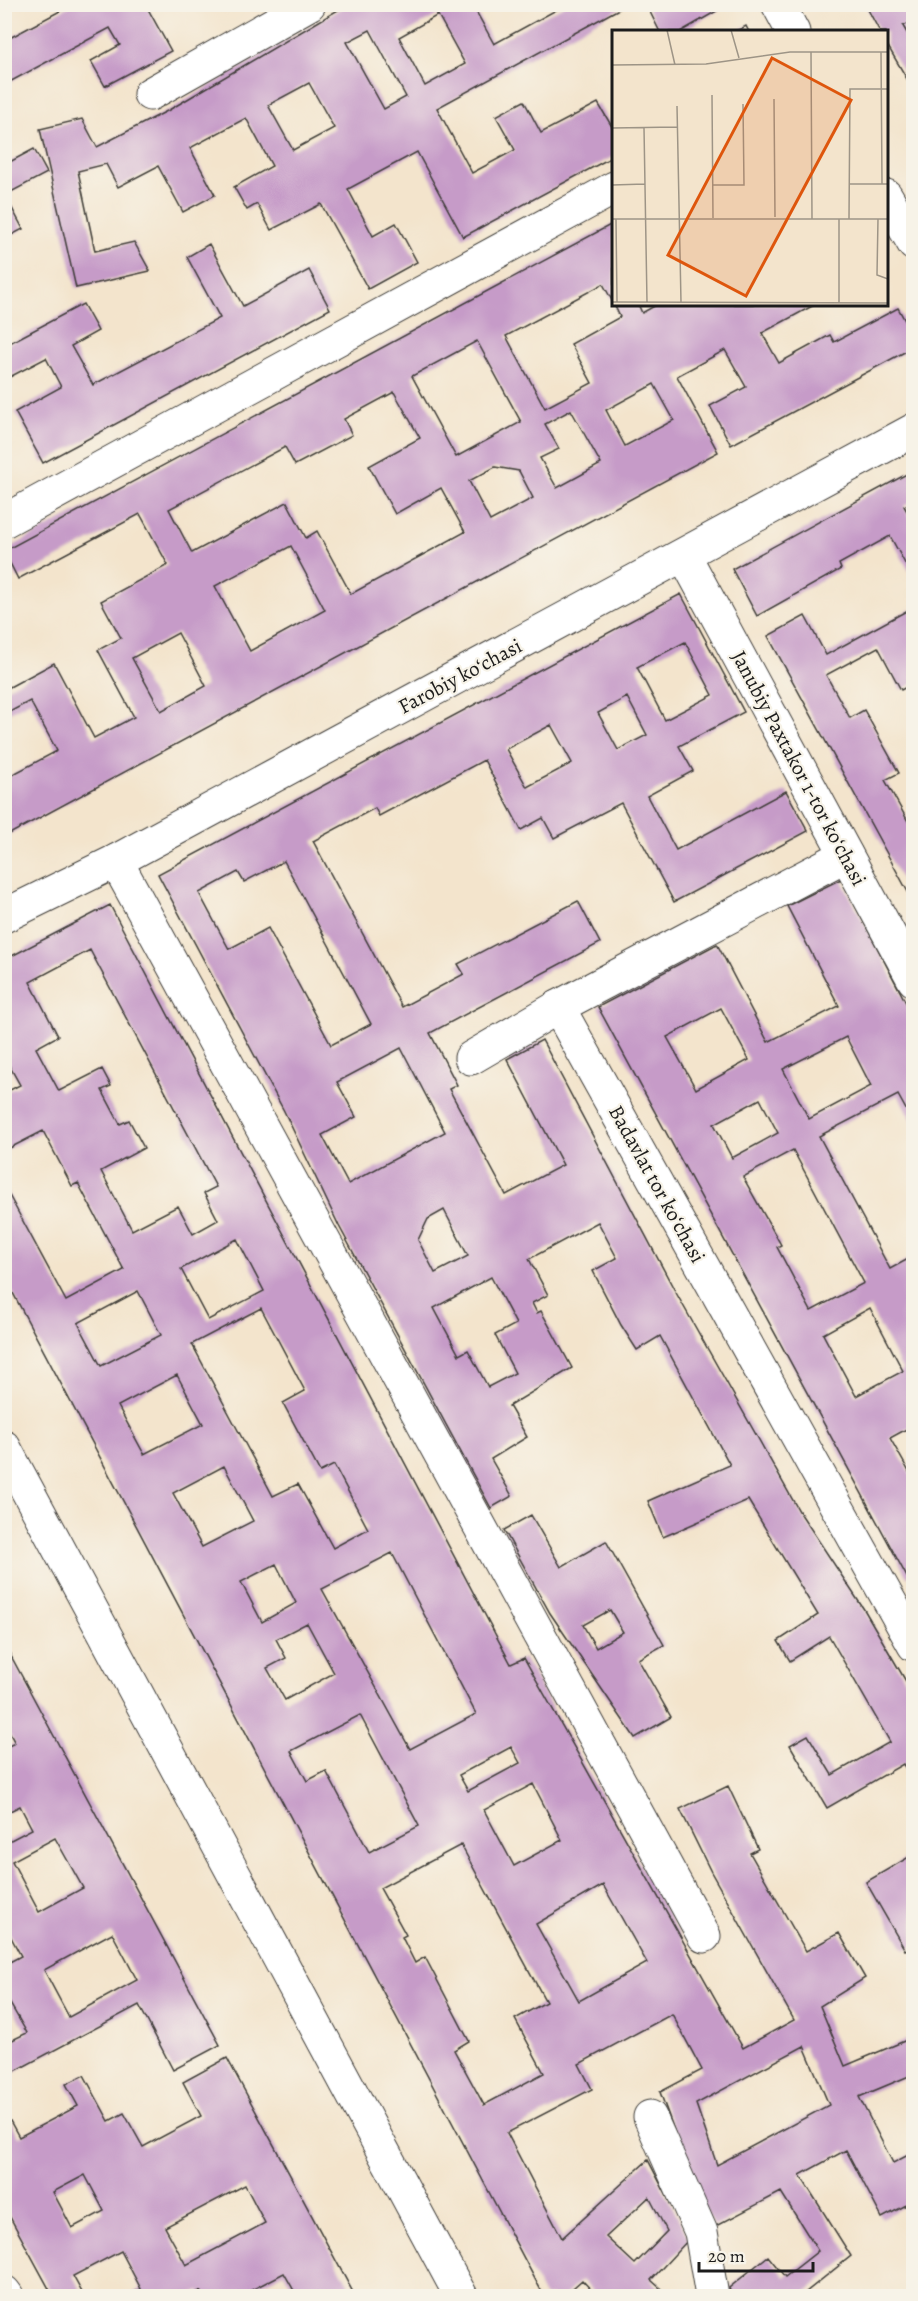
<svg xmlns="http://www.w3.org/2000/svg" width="918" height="2301" viewBox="0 0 918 2301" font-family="Alegreya,serif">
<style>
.building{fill:#c69bc8;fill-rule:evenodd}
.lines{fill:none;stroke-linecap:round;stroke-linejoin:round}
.minor-casing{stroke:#3c3a36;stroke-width:35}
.minor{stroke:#fff;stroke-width:33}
.labels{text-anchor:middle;stroke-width:4.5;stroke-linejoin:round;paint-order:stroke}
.street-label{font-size:21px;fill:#1c1c1c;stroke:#f7f3e8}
.inset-road{fill:none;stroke:#9d9486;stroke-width:1.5}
.view{fill:#de560d;fill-opacity:0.15;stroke:#de560d;stroke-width:3}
.inset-edge{fill:none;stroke:#1c1c1c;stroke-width:3}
</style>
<rect width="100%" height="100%" fill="#f7f3e8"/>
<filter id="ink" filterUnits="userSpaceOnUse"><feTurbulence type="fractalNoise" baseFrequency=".0167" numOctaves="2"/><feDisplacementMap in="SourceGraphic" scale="12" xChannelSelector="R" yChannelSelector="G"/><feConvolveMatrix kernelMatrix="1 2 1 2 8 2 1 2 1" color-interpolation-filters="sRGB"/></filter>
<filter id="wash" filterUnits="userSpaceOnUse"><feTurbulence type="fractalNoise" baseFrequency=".008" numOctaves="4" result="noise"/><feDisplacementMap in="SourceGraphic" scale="24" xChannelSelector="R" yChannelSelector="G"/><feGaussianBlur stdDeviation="1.35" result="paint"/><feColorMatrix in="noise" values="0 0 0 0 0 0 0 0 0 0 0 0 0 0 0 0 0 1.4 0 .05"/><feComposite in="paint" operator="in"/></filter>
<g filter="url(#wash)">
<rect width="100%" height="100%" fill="#f3e4cc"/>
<g id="blocks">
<g class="building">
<path d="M73 4H156L148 9 171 51 105 86 91 61 120 45 110 28 4 85V41Z"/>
<path d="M348 4H472L494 44 567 4H628L437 108 472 173 515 150 496 116 524 101 541 133 598 103 614 130V156L463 237 417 152 348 189 373 236 396 223 417 262 368 289 321 204 271 230 257 204 247 210 234 187 272 166 246 118 190 148 215 195 183 212 158 166 118 187 106 164 78 171 95 251 134 242 150 271 76 288 40 129 82 119 97 147 169 110ZM438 15 465 64 425 86 399 37ZM370 30 406 97 384 109 347 42ZM309 83 334 128 293 150 268 105Z"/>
<path d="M646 4H729L680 32H660Z"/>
<path d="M865 4H914V21L903 26 914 45V91L886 43V32H880Z"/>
<path d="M746 26 749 32H735Z"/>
<path d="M34 149 47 173 5 195 23 229 4 239V165Z"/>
<path d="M614 223V304L603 284 506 336 545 408 592 383 571 344 620 317 614 304H638L642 313 658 304H816L762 333 779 363 830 335 834 342 898 308 914 337V347L731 445 710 406 746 387 725 350 677 376 718 452 4 837V779L57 751 30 701 4 715V690L54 663 94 738 134 717 98 650 121 638 101 601 168 565 140 514 18 579 4 551ZM477 341 521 422 456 457 412 376ZM654 384 674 420 625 446 606 410ZM394 392 420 438 369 466 395 514 441 488 465 532 351 594 317 531 306 538 287 502 192 553 169 509 285 447 295 465 352 435 344 419ZM571 410 601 464 557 488 540 458 559 449 545 424ZM495 467 519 471 533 498 490 521 469 481ZM291 546 325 610 250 651 215 586ZM178 633 206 686 161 711 132 658Z"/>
<path d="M209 244 243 306 309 270 330 309 43 463 15 412 61 387 46 358 4 380V346L83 304 98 331 71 346 93 385 220 318 187 257Z"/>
<path d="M914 470V501L904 506 914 523V580L890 536 839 564 841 569 757 616 732 569Z"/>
<path d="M681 594 744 712 679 746 693 771 647 796 676 850 786 791 808 831 674 902 621 803 554 838 543 818 521 830 484 760 379 816 375 808 313 841 402 1007 464 974 458 964 578 901 600 943 430 1033 457 1085 449 1089 506 1195 563 1165 507 1059 542 1040 675 1291 799 1511 865 1611 914 1695V1782L903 1764 827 1808 790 1745 808 1735 832 1775 890 1742 829 1636 790 1661 778 1641 818 1615 748 1500 663 1537 648 1501 730 1465 660 1336 637 1350 621 1325 593 1271 617 1258 598 1222 529 1259 548 1295 532 1303 537 1313 541 1311 572 1368 509 1406 527 1437 491 1459 512 1496 491 1508 339 1226 284 1111 158 874ZM685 642 713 695 665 720 637 667ZM627 697 647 735 618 750 598 713ZM551 725 572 763 527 787 506 749ZM284 861 371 1024 331 1045 268 928 229 949 199 893 238 872 244 882ZM401 1048 445 1132 348 1184 322 1135 356 1117 337 1082ZM444 1210 468 1256 435 1273 418 1240 428 1219ZM491 1277 516 1324 495 1335 515 1373 488 1387 468 1350 459 1355 434 1308Z"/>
<path d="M910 609 914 615V683L901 690 878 647 826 675 850 718 864 710 899 773 885 780 909 823 914 821V903L768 636 805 616 826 655Z"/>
<path d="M841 879 914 1018V1124L898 1095 819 1136 890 1269 910 1258 914 1264V1425L890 1438 912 1477 914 1476V1574L907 1577 598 1007 717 944 768 1042 839 1006 787 906ZM721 1008 749 1060 696 1089 667 1037ZM846 1037 871 1086 809 1119 783 1069ZM760 1099 778 1133 732 1158 714 1124ZM793 1150 864 1283 811 1311 777 1247 781 1245 743 1177ZM870 1308 903 1371 856 1396 823 1334Z"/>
<path d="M110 905 511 1664 524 1658 743 2048 794 2020 711 1872 680 1809 728 1786 758 1849 750 1853 806 1951 839 1933 865 1978 820 2006 845 2066 914 2037V2074L859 2097 893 2163 914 2152V2201L882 2218 846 2150 800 2175 851 2256 801 2296H732L729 2288 768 2256 785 2277 818 2251 781 2192 714 2227 700 2201 660 2092 702 2070 672 2014 579 2064 592 2089 507 2133 562 2238 648 2160 689 2239 651 2280 669 2296H597L582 2280 564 2296H544L4 1276V1186L66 1301 124 1270 78 1183 72 1186 43 1131 4 1151V1093L20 1085 4 1056V960ZM90 950 216 1187 204 1193 218 1220 193 1234 178 1206 132 1230 101 1171 144 1148 129 1120 120 1124 102 1090 111 1086 102 1069 59 1091 36 1048 58 1036 30 982ZM237 1239 264 1291 208 1320 181 1269ZM138 1291 161 1335 101 1366 78 1323ZM261 1308 305 1391 283 1403 320 1472 334 1465 368 1529 333 1548 298 1484 273 1496 192 1344ZM177 1375 203 1424 144 1454 118 1406ZM224 1466 253 1521 202 1547 173 1493ZM392 1553 476 1714 410 1749 322 1589ZM276 1564 296 1603 262 1622 241 1582ZM307 1623 334 1673 285 1700 267 1668 286 1658 276 1639ZM360 1715 419 1826 369 1852 326 1771 307 1781 291 1751ZM511 1747 520 1763 468 1791 459 1775ZM533 1784 562 1840 514 1866 484 1810ZM461 1845 546 2002 515 2019 544 2073 484 2105 454 2050 469 2041 425 1957 415 1963 402 1937 406 1935 380 1888ZM603 1885 647 1963 579 2001 536 1924ZM804 2046 829 2105 717 2165 696 2104ZM649 2197 667 2231 635 2264 606 2237Z"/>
<path d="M531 1515 561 1567 606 1541 664 1645 638 1659 671 1717 635 1738 550 1613 504 1530ZM610 1610 623 1632 596 1648 583 1625Z"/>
<path d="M4 1643 220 2045 173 2070 139 2005 4 2077V2044L27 2033 4 1993V1965L21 1956 5 1926V1843L32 1829 20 1806 4 1814V1748L15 1743 4 1723ZM55 1838 83 1888 39 1912 12 1861ZM112 1933 137 1980 69 2017 44 1970Z"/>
<path d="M914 1854V1946L905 1950 866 1882Z"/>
<path d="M227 2058 355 2296H297L284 2273 240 2296H203L200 2291 190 2296H127L141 2289 121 2251 73 2276 84 2296H53L4 2206V2110L19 2137 78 2106 66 2084 84 2075 109 2121 124 2113 143 2147 201 2116 183 2082ZM85 2175 104 2211 72 2228 53 2192ZM245 2185 265 2223 186 2265 165 2227Z"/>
</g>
</g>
</g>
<g filter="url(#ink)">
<use href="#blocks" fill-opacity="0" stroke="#3c3a36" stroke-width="1.5"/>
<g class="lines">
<defs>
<g id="minor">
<path d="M778 4 793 32"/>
<path d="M150 94 309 4"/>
<path d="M886 196 914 244"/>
<path d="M4 521 614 188"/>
<path d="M684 555 914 980"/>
<path d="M846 855 558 1007 914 1645"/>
<path d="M116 861 704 1936"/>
<path d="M4 916 116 861 914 430"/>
<path d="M471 1058 558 1007"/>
<path d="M4 1447 461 2296"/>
<path d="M650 2117 701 2232 712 2296"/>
<path d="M4 2292 7 2296"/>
</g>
</defs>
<use href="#minor" class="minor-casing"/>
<use href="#minor" class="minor"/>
</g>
</g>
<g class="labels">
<g class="street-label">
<text transform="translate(460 676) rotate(-28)" y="7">Farobiy koʻchasi</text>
<text transform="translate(799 768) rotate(62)" y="7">Janubiy Paxtakor 1-tor koʻchasi</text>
<text transform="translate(657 1184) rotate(61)" y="7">Badavlat tor koʻchasi</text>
</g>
</g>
<g transform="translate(612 30)">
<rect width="276" height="276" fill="#f3e4cc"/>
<path class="inset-road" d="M55 0 63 35M119 0 127 28M199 22 200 189M269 22 270 154M0 35 94 34 178 22H276M100 65 101 188M162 69 163 187M65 76 69 272M0 98 65 97M32 98 35 272M238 154H276M0 155 33 154M101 155H132L131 74M0 189H276M4 189 5 272M227 189V273M237 189 238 59H276M266 189 265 245 276 249M0 272 276 273"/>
<path class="view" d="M160 28 239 70 134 266 56 225Z"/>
<rect width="276" height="276" class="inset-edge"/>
</g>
<rect width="918" height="2301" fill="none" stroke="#f7f3e8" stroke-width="24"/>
<path d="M699 2262v9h114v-9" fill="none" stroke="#1c1c1c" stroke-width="3"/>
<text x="708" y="2262" font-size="18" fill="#1c1c1c" stroke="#f7f3e8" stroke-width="4.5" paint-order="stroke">20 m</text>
</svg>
